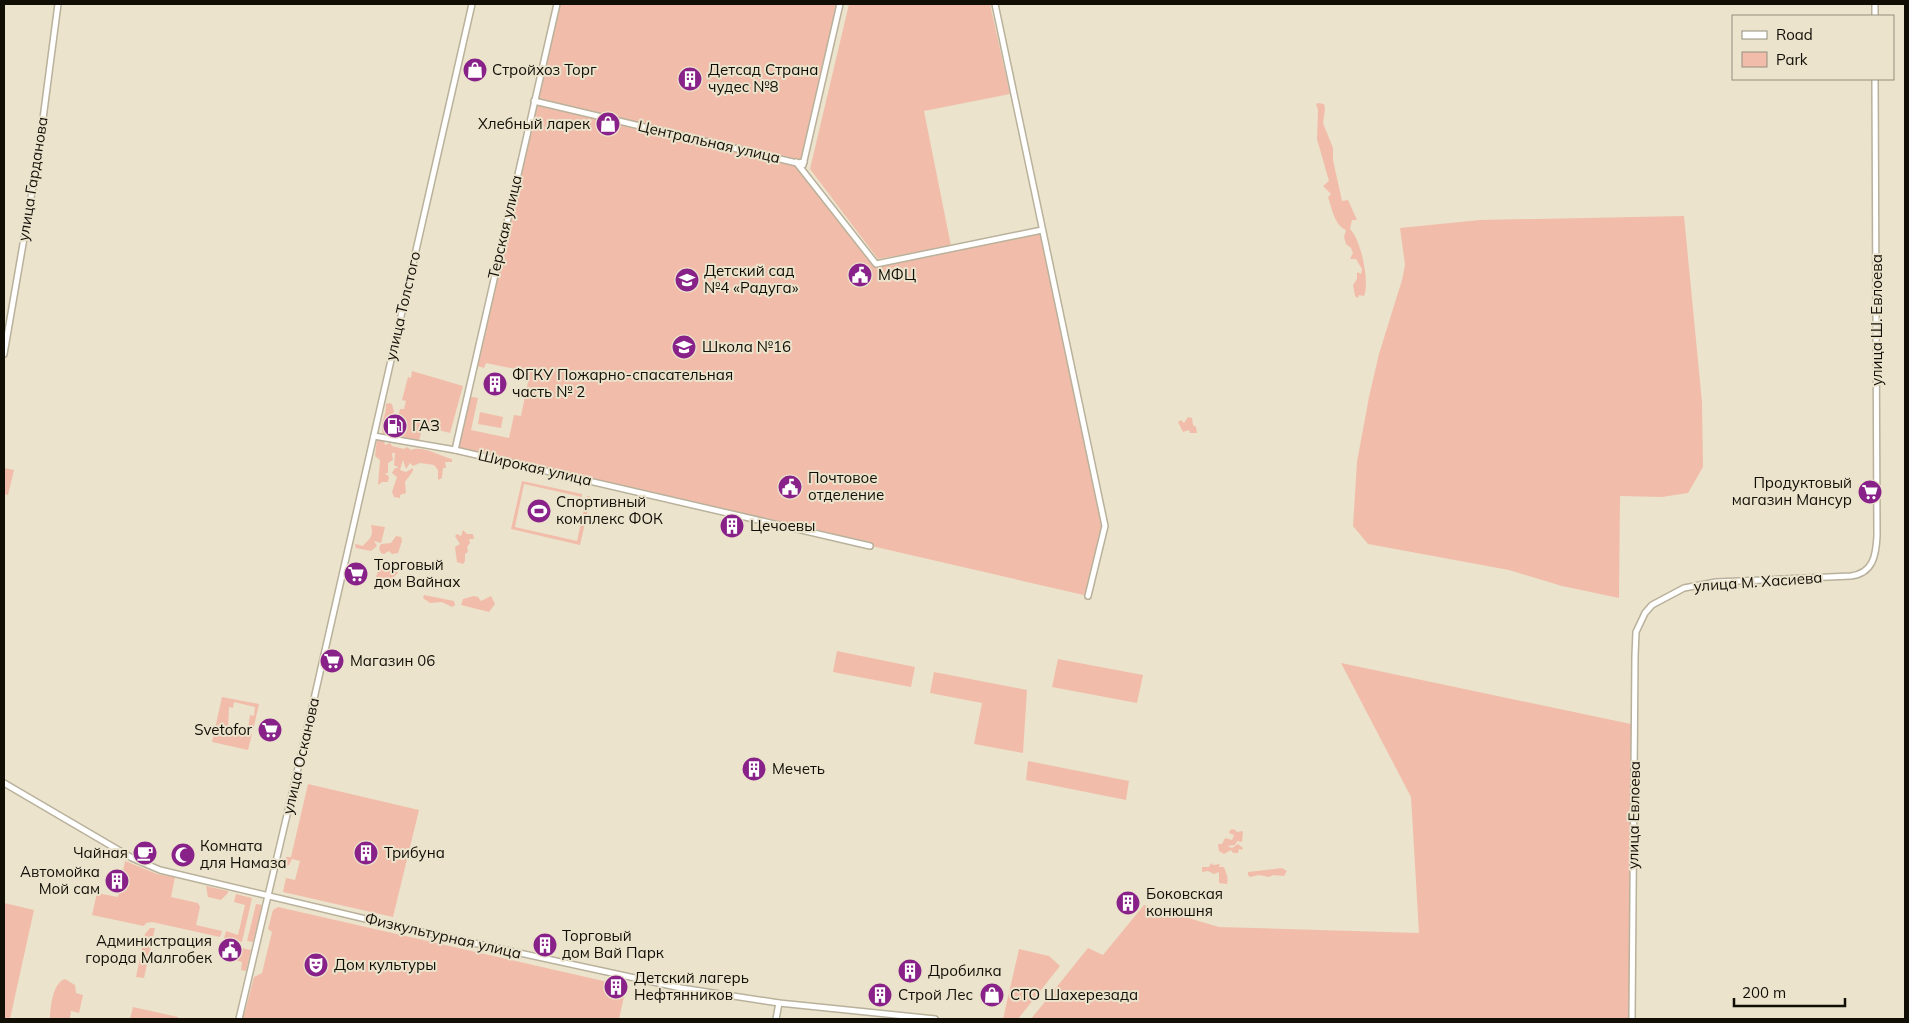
<svg xmlns="http://www.w3.org/2000/svg" width="1909" height="1023" viewBox="0 0 1909 1023" font-family="Mulish,sans-serif">
<style>
.green{fill:#f1bdaa}
.lines{fill:none;stroke-linecap:round;stroke-linejoin:round}
.secondary-casing{stroke:#b9b19b;stroke-width:8}
.secondary{stroke:#fff;stroke-width:5}
.labels{text-anchor:middle;stroke-width:4;stroke-linejoin:round;paint-order:stroke}
.poi-label{font-size:15px;fill:#110e06;stroke:#ebe3cc;text-anchor:start}
.street-label{font-size:15px;fill:#110e06;stroke:#ebe3cc}
</style>
<rect width="100%" height="100%" fill="#ebe3cc"/>
<g class="green">
<path d="M557 4H840L802 170 876 264 1042 230 1105 526 1088 596 455 450 467 396 478 398 471 430 509 438 514 415 521 416 530 372 486 363 484 368 474 365Z"/>
<path d="M849 4H990L1010 94 924 111 951 246 878 259 810 169Z"/>
<path d="M1318 103 1324 104 1325 109 1323 123 1333 148V160L1342 201 1348 200 1357 220H1352L1350 229C1361 239 1370 283 1364 296L1359 295 1358 298 1355 296 1353 285 1357 279V272L1361 274 1362 269 1356 259H1350L1353 253 1351 248 1346 244 1344 237 1346 230C1334 225 1332 208 1328 197L1331 194 1323 186 1329 181 1317 139 1318 110 1316 104Z"/>
<path d="M1684 216 1702 402 1703 467 1688 493 1662 497 1620 496 1619 598 1562 586 1509 570 1368 544 1353 526 1357 462 1369 397 1379 354 1402 280 1405 265 1400 228 1480 220Z"/>
<path d="M412 371 463 386 450 433 423 426 419 441 394 435 400 409H404L406 401 402 400 408 377 411 378Z"/>
<path d="M389 403 392 404 394 412 390 417 392 431 389 437 383 434C379 423 387 415 386 404Z"/>
<path d="M480 412 503 417 501 428 478 424Z"/>
<path d="M1188 417 1192 418 1193 425 1196 427 1197 433H1190L1189 430 1183 432 1178 422 1181 420 1184 423Z"/>
<path d="M377 438 384 440 385 445 390 443 392 446 404 449 407 447 411 450C422 445 440 456 452 459V462H445L446 468H443L442 478 438 480V470L434 465 420 463 413 466 410 463 406 469 403 460 400 470 406 472 413 468V471L405 482 406 493 400 495V498L394 497 392 492 397 477 392 473 395 468H399L394 465 395 453H392L393 460 388 463V473H385L389 477 388 482H382L378 485 380 460 375 456Z"/>
<path d="M4 468 14 470 8 495 4 494Z"/>
<path d="M522 481 582 494V497L524 484 515 527 577 541 587 496 591 497 580 545 511 529Z"/>
<path d="M371 525 385 527 381 543 374 541 377 546 371 551 356 548 355 544 363 546C370 538 374 537 371 525Z"/>
<path d="M463 530 467 534H473L474 539H469L470 543 467 547 468 552 465 554V561L463 564 457 562 455 547 460 544 455 536 457 534 461 536Z"/>
<path d="M396 536 401 537 402 541 398 553 392 554 389 551 384 554 381 553 379 548 381 544 391 543Z"/>
<path d="M385 567 388 570 393 567 398 573 391 579H386L381 585 376 584 375 580 379 568Z"/>
<path d="M424 595 454 601 455 605 452 607 442 602 430 603 423 598Z"/>
<path d="M474 596 478 597 481 601 491 596 495 604 489 612 461 605 463 599Z"/>
<path d="M837 651 915 667 911 687 833 672Z"/>
<path d="M1058 659 1143 675 1137 703 1052 687Z"/>
<path d="M1341 663 1631 724 1629 1019H1031L1088 948 1103 955 1144 905 1219 927 1419 933 1411 797Z"/>
<path d="M934 672 1027 690 1023 753 974 744 982 703 930 693Z"/>
<path d="M222 697 259 704 253 730 248 728 250 715 254 716 255 707 234 702 233 708 229 707 228 728 252 734 248 750 212 742Z"/>
<path d="M1028 761 1129 781 1126 800 1026 780Z"/>
<path d="M308 784 419 810 393 917 283 892 286 878 295 880 300 861 292 859 289 865 283 867 280 860H285L286 857H291Z"/>
<path d="M1234 829 1237 832 1243 831 1242 842 1237 841 1235 845 1227 846 1232 848 1238 844 1243 848 1242 850 1239 849 1238 853H1233L1231 850 1224 854 1219 851 1218 844H1222L1225 838 1232 840 1234 835 1229 833 1230 830Z"/>
<path d="M125 861 157 874 175 877 171 897 198 903 200 907 196 925 222 931 220 937 152 922 146 923 144 926 92 915 97 893 118 897Z"/>
<path d="M1211 863 1213 865 1220 864 1219 867H1224C1226 873 1229 877 1227 884L1219 883V872L1214 874 1208 871 1202 872V867H1209Z"/>
<path d="M1282 868 1287 871 1284 876 1273 875 1269 877 1259 875 1250 877 1248 875V872Z"/>
<path d="M206 886 228 891V893L221 900 208 897Z"/>
<path d="M236 894 252 898 242 942 224 938 226 931 238 935 245 905 234 902Z"/>
<path d="M4 903 34 910 10 1019H4Z"/>
<path d="M256 904 262 905 253 942 247 941Z"/>
<path d="M278 907 621 985 625 992 619 1019H243L254 977 262 973 272 932 268 929 273 910Z"/>
<path d="M150 928H155L144 978 136 977 145 934Z"/>
<path d="M237 947 251 950 246 971 241 970 242 962 232 959Z"/>
<path d="M1019 949 1049 956 1060 966 1018 1019H1003Z"/>
<path d="M65 979 75 985 76 993 83 995 79 1013 71 1011 70 1019H50C50 1008 53 982 65 979Z"/>
<path d="M133 1007 178 1017V1019H130Z"/>
</g>
<g class="lines">
<defs>
<g id="secondary">
<path d="M995 4 1105 526 1088 596"/>
<path d="M1875 4V16"/>
<path d="M534 101 797 163 804 162"/>
<path d="M796 162 876 264 1042 230"/>
<path d="M803 165 840 4"/>
<path d="M4 354 38 157 58 4"/>
<path d="M374 436 455 450 870 546"/>
<path d="M455 450 557 4"/>
<path d="M4 783 132 858 160 870 395 926 681 988 779 1003 935 1019"/>
<path d="M239 1019 306 734 472 4"/>
<path d="M776 1019 779 1003"/>
<path d="M1632 1019 1635 656 1636 632 1645 613 1652 605 1684 588 1716 582 1851 576C1873 573 1876 556 1877 536L1875 79"/>
</g>
</defs>
<use href="#secondary" class="secondary-casing"/>
<use href="#secondary" class="secondary"/>
</g>
<defs>
<symbol id="shop-disc" viewBox="-11 -11 22 22"><circle r="9.5" fill="#882289" stroke="#ebe3cc"/><path d="M-5-2.5h2.3a2.7 3.5 0 0 1 5.4 0H5L5.5 6h-11ZM-1.5-2.5h3a1.5 2.3 0 0 0-3 0Z" fill="#fff"/></symbol>
<symbol id="building-disc" viewBox="-11 -11 22 22"><circle r="9.5" fill="#882289" stroke="#ebe3cc"/><path d="M-4-6H4V6H1V3H-1V6H-4ZM-2.5-4.3h1.7v1.8h-1.7ZM.8-4.3h1.7v1.8H.8ZM-2.5-1h1.7V.8h-1.7ZM.8-1h1.7V.8H.8Z" fill="#fff"/></symbol>
<symbol id="civic-disc" viewBox="-11 -11 22 22"><circle r="9.5" fill="#882289" stroke="#ebe3cc"/><path d="M-.6-6.5H3V-4.5H.6V-3L4-1V1h2V6H-6V1h2V-1L-.6-3ZM-1.2 2.5V6h2.4V2.5Z" fill="#fff"/></symbol>
<symbol id="school-disc" viewBox="-11 -11 22 22"><circle r="9.5" fill="#882289" stroke="#ebe3cc"/><path d="M0-5L7-2L0 1L-7-2ZM-4 1L0 2.5L4 1V4Q0 6-4 4Z" fill="#fff"/></symbol>
<symbol id="fuel-disc" viewBox="-11 -11 22 22"><circle r="9.5" fill="#882289" stroke="#ebe3cc"/><path d="M-5.5-6h7V0h2V4h1.3V-2.5L3-4.5l.8-.8L6-3V5H2.5V1h-1V6h-7ZM-4.2-4.7v3.2H.2V-4.7Z" fill="#fff"/></symbol>
<symbol id="supermarket-disc" viewBox="-11 -11 22 22"><circle r="9.5" fill="#882289" stroke="#ebe3cc"/><path d="M-6-5.5h2.5l.6 2H6L4.5 2H-2.5L-4.4-4H-6ZM-1.5 3.2a1.3 1.3 0 1 0 .1 0ZM3 3.2a1.3 1.3 0 1 0 .1 0Z" fill="#fff"/></symbol>
<symbol id="stadium-disc" viewBox="-11 -11 22 22"><circle r="9.5" fill="#882289" stroke="#ebe3cc"/><path d="M0-5a6.5 5 0 1 0 0 10a6.5 5 0 1 0 0-10ZM-3.5-1.8h7v3.6h-7Z" fill="#fff"/></symbol>
<symbol id="cafe-disc" viewBox="-11 -11 22 22"><circle r="9.5" fill="#882289" stroke="#ebe3cc"/><path d="M-5.5-4.5H6V0H3Q3 3.5 0 3.5H-2.5Q-5.5 3.5-5.5 0ZM3-3.2v2h1.7v-2ZM-6 4.5H4V6H-6Z" fill="#fff"/></symbol>
<symbol id="mosque-disc" viewBox="-11 -11 22 22"><circle r="9.5" fill="#882289" stroke="#ebe3cc"/><path d="M3.5-4.9A6 6 0 1 0 3.5 4.9A5 5 0 1 1 3.5-4.9Z" fill="#fff"/></symbol>
<symbol id="theatre-disc" viewBox="-11 -11 22 22"><circle r="9.5" fill="#882289" stroke="#ebe3cc"/><path d="M-5-5.5Q0-4 5-5.5V0Q5 5 0 6Q-5 5-5 0ZM-3.3-2.5H-1v1.5H-3.3ZM1-2.5H3.3v1.5H1ZM-2.8 1Q0 5.5 2.8 1Z" fill="#fff"/></symbol>
</defs>
<g fill-rule="evenodd">
<use href="#shop-disc" x="461" y="56" width="28" height="28"/>
<use href="#building-disc" x="676" y="65" width="28" height="28"/>
<use href="#shop-disc" x="594" y="110" width="28" height="28"/>
<use href="#civic-disc" x="846" y="261" width="28" height="28"/>
<use href="#school-disc" x="673" y="266" width="28" height="28"/>
<use href="#school-disc" x="670" y="333" width="28" height="28"/>
<use href="#building-disc" x="481" y="370" width="28" height="28"/>
<use href="#fuel-disc" x="381" y="412" width="28" height="28"/>
<use href="#civic-disc" x="776" y="473" width="28" height="28"/>
<use href="#supermarket-disc" x="1856" y="478" width="28" height="28"/>
<use href="#stadium-disc" x="525" y="497" width="28" height="28"/>
<use href="#building-disc" x="718" y="512" width="28" height="28"/>
<use href="#supermarket-disc" x="342" y="560" width="28" height="28"/>
<use href="#supermarket-disc" x="318" y="647" width="28" height="28"/>
<use href="#supermarket-disc" x="256" y="716" width="28" height="28"/>
<use href="#building-disc" x="740" y="755" width="28" height="28"/>
<use href="#cafe-disc" x="131" y="839" width="28" height="28"/>
<use href="#building-disc" x="352" y="839" width="28" height="28"/>
<use href="#mosque-disc" x="169" y="841" width="28" height="28"/>
<use href="#building-disc" x="103" y="867" width="28" height="28"/>
<use href="#building-disc" x="1114" y="889" width="28" height="28"/>
<use href="#building-disc" x="531" y="931" width="28" height="28"/>
<use href="#civic-disc" x="216" y="936" width="28" height="28"/>
<use href="#theatre-disc" x="302" y="951" width="28" height="28"/>
<use href="#building-disc" x="896" y="957" width="28" height="28"/>
<use href="#building-disc" x="602" y="973" width="28" height="28"/>
<use href="#building-disc" x="866" y="981" width="28" height="28"/>
<use href="#shop-disc" x="978" y="981" width="28" height="28"/>
</g>
<g class="labels">
<g class="poi-label">
<text x="492" y="75">Стройхоз Торг</text>
<text x="708" y="75">Детсад Страна<tspan x="708" dy="17">чудес №8</tspan></text>
<text x="590" y="129" text-anchor="end">Хлебный ларек</text>
<text x="704" y="276">Детский сад<tspan x="704" dy="17">№4 «Радуга»</tspan></text>
<text x="878" y="280">МФЦ</text>
<text x="702" y="352">Школа №16</text>
<text x="512" y="380">ФГКУ Пожарно-спасательная<tspan x="512" dy="17">часть № 2</tspan></text>
<text x="412" y="431">ГАЗ</text>
<text x="808" y="483">Почтовое<tspan x="808" dy="17">отделение</tspan></text>
<text x="1852" y="488" text-anchor="end">Продуктовый<tspan x="1852" dy="17">магазин Мансур</tspan></text>
<text x="556" y="507">Спортивный<tspan x="556" dy="17">комплекс ФОК</tspan></text>
<text x="750" y="531">Цечоевы</text>
<text x="374" y="570">Торговый<tspan x="374" dy="17">дом Вайнах</tspan></text>
<text x="350" y="666">Магазин 06</text>
<text x="252" y="735" text-anchor="end">Svetofor</text>
<text x="772" y="774">Мечеть</text>
<text x="200" y="851">Комната<tspan x="200" dy="17">для Намаза</tspan></text>
<text x="128" y="858" text-anchor="end">Чайная</text>
<text x="384" y="858">Трибуна</text>
<text x="100" y="877" text-anchor="end">Автомойка<tspan x="100" dy="17">Мой сам</tspan></text>
<text x="1146" y="899">Боковская<tspan x="1146" dy="17">конюшня</tspan></text>
<text x="562" y="941">Торговый<tspan x="562" dy="17">дом Вай Парк</tspan></text>
<text x="212" y="946" text-anchor="end">Администрация<tspan x="212" dy="17">города Малгобек</tspan></text>
<text x="334" y="970">Дом культуры</text>
<text x="928" y="976">Дробилка</text>
<text x="634" y="983">Детский лагерь<tspan x="634" dy="17">Нефтянников</tspan></text>
<text x="898" y="1000">Строй Лес</text>
<text x="1010" y="1000">СТО Шахерезада</text>
</g>
<g class="street-label">
<text transform="translate(709 142) rotate(13)" y="5">Центральная улица</text>
<text transform="translate(33 179) rotate(-81)" y="5">улица Гарданова</text>
<text transform="translate(505 227) rotate(-77)" y="5">Терская улица</text>
<text transform="translate(403 306) rotate(-77)" y="5">улица Толстого</text>
<text transform="translate(1877 320) rotate(-90)" y="5">улица Ш. Евлоева</text>
<text transform="translate(535 468) rotate(13)" y="5">Широкая улица</text>
<text transform="translate(1758 582) rotate(-4)" y="5">улица М. Хасиева</text>
<text transform="translate(301 756) rotate(-77)" y="5">улица Осканова</text>
<text transform="translate(1634 815) rotate(-89)" y="5">улица Евлоева</text>
<text transform="translate(443 936) rotate(13)" y="5">Физкультурная улица</text>
</g>
</g>
<rect width="1909" height="1023" fill="none" stroke="#110e06" stroke-width="10"/>
<rect x="1732" y="15" width="162" height="65" fill="#ebe3cc" stroke="#948e7d"/>
<rect x="1742" y="31" width="25" height="8" fill="#ffffff" stroke="#948e7d"/>
<text x="1776" y="40" font-size="15" fill="#110e06">Road</text>
<rect x="1742" y="52" width="25" height="15" fill="#f1bdaa" stroke="#948e7d"/>
<text x="1776" y="65" font-size="15" fill="#110e06">Park</text>
<path d="M1734 998v8h111v-8" fill="none" stroke="#110e06" stroke-width="2.5"/>
<text x="1742" y="998" font-size="15" fill="#110e06" stroke="#ebe3cc" stroke-width="4" paint-order="stroke">200 m</text>
</svg>
